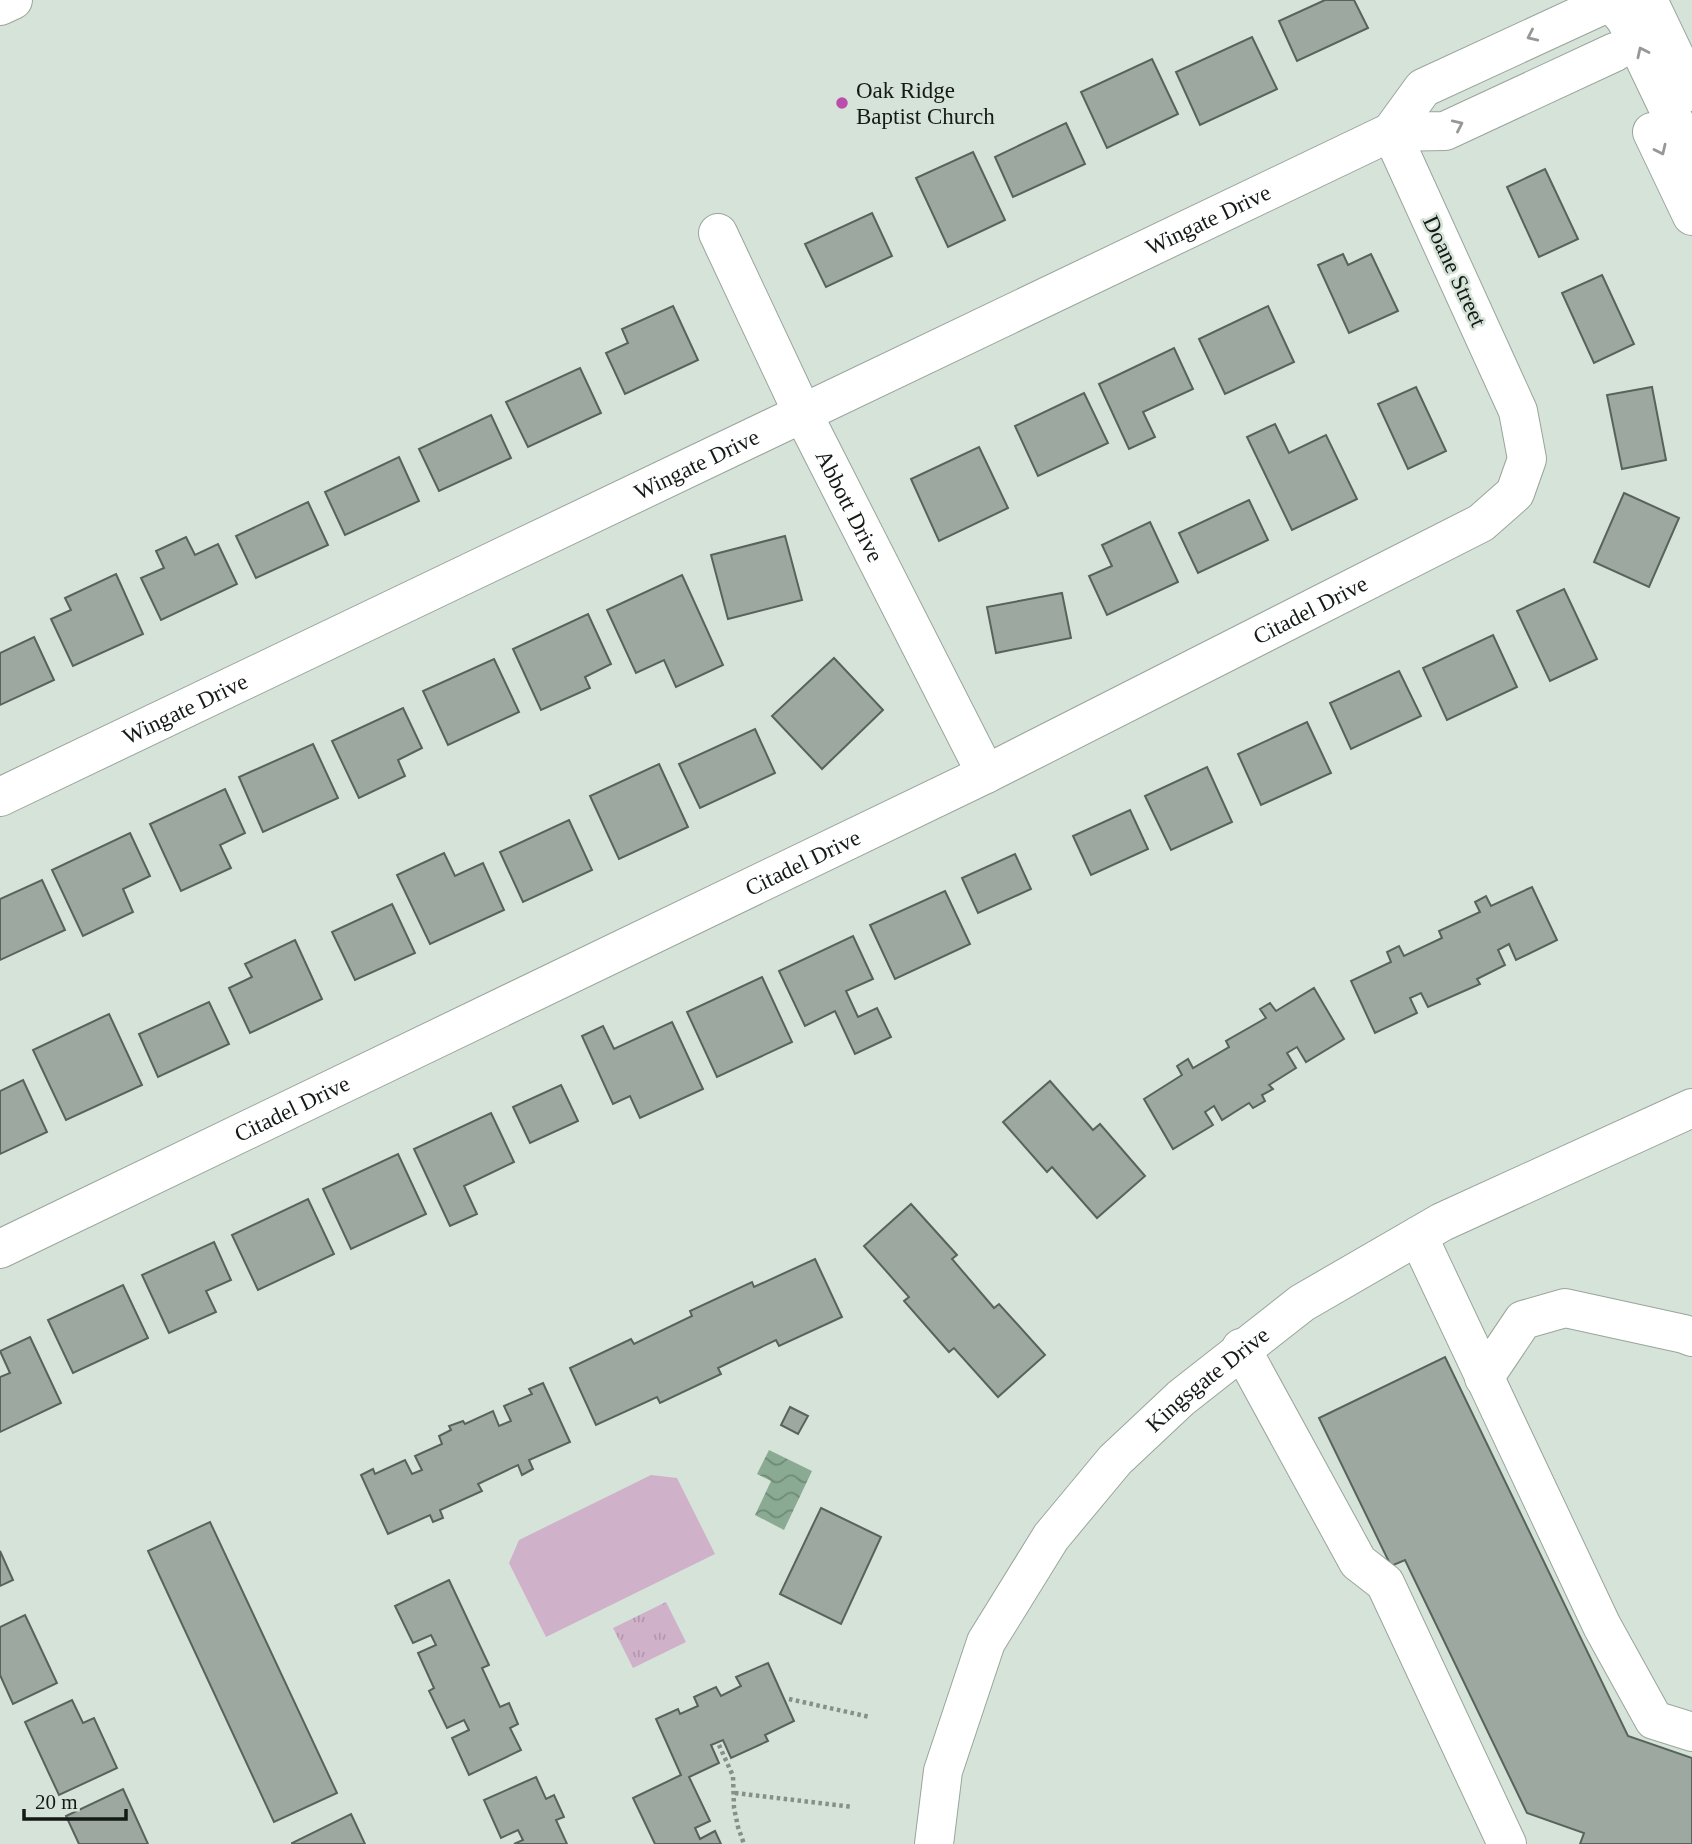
<svg xmlns="http://www.w3.org/2000/svg" width="1692" height="1844" viewBox="0 0 1692 1844" font-family="Georgia,serif">
<style>
.green{fill:#d0b1ca}
.park{fill:url(#park-tufts)}
.water{fill:url(#water-waves)}
.building{fill:#9da9a0;stroke:#58645b;stroke-width:2}
.lines{fill:none;stroke-linecap:round;stroke-linejoin:round}
.minor-casing{stroke:#99a59c;stroke-width:40}
.path{stroke:#869088;stroke-width:4.5;stroke-dasharray:3.5 3.5;stroke-linecap:butt}
.minor{stroke:#fff;stroke-width:38}
.oneway{stroke:#969896}
.poi-dot{fill:#bb4dac;stroke:#d6e3d9;stroke-width:2.5}
.labels{text-anchor:middle;stroke-width:5;stroke-linejoin:round;paint-order:stroke}
.poi-label{font-size:23px;fill:#151a16;stroke:#d6e3d9;text-anchor:start}
.street-label{font-size:23px;fill:#151a16;stroke:#d6e3d9}
</style>
<defs>
<pattern id="park-tufts" width="24" height="20" patternUnits="userSpaceOnUse" patternTransform="scale(1.75)"><rect width="24" height="20" fill="#d0b1ca"/><path d="M3 7l-1-3M5 7V3M7 7l1-3M15 17l-1-3M17 17v-4M19 17l1-3" fill="none" stroke="#b298ad"/></pattern>
<pattern id="water-waves" width="16" height="10" patternUnits="userSpaceOnUse" patternTransform="scale(1.75)"><rect width="16" height="10" fill="#8aaa93"/><path d="M0 5q4-4 8 0t8 0" fill="none" stroke="#708a77"/></pattern>
</defs>
<rect width="100%" height="100%" fill="#d6e3d9"/>
<path class="green" d="M651 1475 677 1478 715 1554 546 1637 509 1563 519 1540Z"/>
<path class="park" d="M666 1602 686 1642 633 1668 613 1628Z"/>
<path class="water" d="M769 1450 812 1471 784 1530 755 1515 771 1481 757 1474Z"/>
<g class="building">
<path d="M1325 0H1354L1368 28 1297 61 1279 21Z"/>
<path d="M1252 37 1277 89 1200 125 1176 72Z"/>
<path d="M1152 59 1178 114 1107 148 1081 92Z"/>
<path d="M1066 123 1085 164 1013 197 995 157Z"/>
<path d="M973 152 1005 220 948 247 916 178Z"/>
<path d="M1545 169 1578 239 1539 257 1507 187Z"/>
<path d="M872 213 892 256 826 287 805 244Z"/>
<path d="M1343 254 1348 265 1371 254 1398 311 1349 333 1318 265Z"/>
<path d="M1602 275 1634 344 1594 363 1562 293Z"/>
<path d="M673 306 698 360 625 394 606 353 628 343 622 329Z"/>
<path d="M1268 306 1294 362 1225 394 1199 339Z"/>
<path d="M1174 348 1193 389 1143 412 1155 437 1129 449 1099 384Z"/>
<path d="M580 368 601 413 528 447 506 402Z"/>
<path d="M1416 387 1446 451 1408 469 1378 404Z"/>
<path d="M1652 387 1666 460 1622 469 1607 395Z"/>
<path d="M1084 393 1108 443 1038 476 1015 426Z"/>
<path d="M491 415 511 458 439 491 419 449Z"/>
<path d="M1275 424 1289 453 1326 435 1357 499 1292 530 1247 437Z"/>
<path d="M979 447 1008 508 939 541 911 479Z"/>
<path d="M399 457 419 501 345 535 325 492Z"/>
<path d="M1624 493 1679 518 1649 587 1594 562Z"/>
<path d="M1249 500 1268 540 1198 573 1179 533Z"/>
<path d="M308 502 328 545 256 578 236 536Z"/>
<path d="M1150 522 1178 582 1107 615 1089 576 1112 566 1102 545Z"/>
<path d="M785 536 802 600 728 619 711 555Z"/>
<path d="M186 537 195 555 218 544 237 584 161 620 141 578 164 568 156 551Z"/>
<path d="M116 574 143 634 73 666 51 619 71 610 65 598Z"/>
<path d="M682 575 723 665 676 687 664 660 636 673 607 610Z"/>
<path d="M1564 589 1597 659 1550 681 1517 611Z"/>
<path d="M1062 593 1071 638 996 653 987 607Z"/>
<path d="M588 614 611 664 585 677 590 688 541 710 513 649Z"/>
<path d="M1493 635 1517 687 1447 720 1423 668Z"/>
<path d="M34 637 54 680 0 705V653Z"/>
<path d="M834 658 883 710 822 769 772 716Z"/>
<path d="M494 659 519 712 448 745 423 691Z"/>
<path d="M1399 671 1421 716 1351 749 1330 703Z"/>
<path d="M403 708 422 748 398 760 405 776 359 798 332 741Z"/>
<path d="M1307 722 1331 773 1261 805 1238 754Z"/>
<path d="M755 729 775 773 700 808 679 764Z"/>
<path d="M313 744 338 798 263 832 239 777Z"/>
<path d="M659 764 688 827 619 859 590 796Z"/>
<path d="M1207 767 1232 822 1171 850 1145 796Z"/>
<path d="M225 789 245 833 220 845 231 868 181 891 150 824Z"/>
<path d="M1130 810 1148 849 1091 875 1073 836Z"/>
<path d="M569 820 592 870 523 902 500 852Z"/>
<path d="M130 833 150 876 123 889 133 912 83 936 52 870Z"/>
<path d="M444 853 455 876 483 863 504 910 430 944 397 875Z"/>
<path d="M1015 854 1031 889 978 913 962 878Z"/>
<path d="M42 880 65 930 0 960V899Z"/>
<path d="M1532 887 1557 940 1516 960 1509 944 1498 950 1505 965 1477 979 1480 984 1428 1007 1421 993 1410 998 1417 1013 1375 1033 1351 981 1391 962 1387 952 1399 946 1404 956 1442 938 1439 931 1480 912 1475 902 1486 896 1491 906Z"/>
<path d="M945 891 970 944 895 979 870 925Z"/>
<path d="M392 904 415 953 355 980 332 932Z"/>
<path d="M853 936 873 979 846 991 858 1017 877 1008 891 1037 855 1054 835 1011 805 1026 779 971Z"/>
<path d="M295 940 322 999 250 1033 229 988 252 977 245 964Z"/>
<path d="M762 977 792 1042 717 1077 687 1012Z"/>
<path d="M1314 988 1344 1039 1306 1062 1297 1047 1287 1053 1296 1068 1269 1085 1273 1089 1262 1095 1265 1101 1253 1108 1249 1103 1222 1120 1214 1106 1205 1112 1213 1125 1173 1149 1144 1099 1182 1075 1177 1066 1188 1059 1193 1068 1229 1047 1226 1041 1266 1018 1260 1009 1270 1003 1276 1011Z"/>
<path d="M209 1002 229 1044 158 1077 139 1034Z"/>
<path d="M109 1014 142 1085 66 1120 33 1050Z"/>
<path d="M672 1022 703 1089 640 1118 630 1096 613 1104 582 1036 603 1026 614 1049Z"/>
<path d="M23 1080 47 1132 0 1154V1091Z"/>
<path d="M1050 1081 1093 1130 1100 1124 1145 1176 1097 1218 1052 1167 1047 1172 1003 1122Z"/>
<path d="M561 1085 578 1121 530 1143 513 1107Z"/>
<path d="M491 1113 514 1162 464 1186 477 1214 450 1226 414 1149Z"/>
<path d="M398 1154 426 1214 351 1249 323 1189Z"/>
<path d="M308 1199 334 1254 258 1290 232 1235Z"/>
<path d="M911 1204 957 1255 952 1259 994 1308 999 1304 1045 1355 998 1397 954 1348 949 1352 904 1301 909 1297 864 1246Z"/>
<path d="M214 1242 231 1280 206 1291 216 1312 169 1333 142 1275Z"/>
<path d="M815 1259 842 1317 779 1346 776 1340 718 1368 721 1374 660 1403 657 1397 596 1425 570 1368 631 1339 634 1344 692 1316 690 1311 752 1282 754 1287Z"/>
<path d="M123 1285 148 1338 73 1373 48 1320Z"/>
<path d="M30 1337 61 1403 0 1432V1377L10 1373 0 1351Z"/>
<path d="M1445 1357 1628 1736 1692 1758V1844H1580L1584 1833 1527 1813 1405 1560 1391 1566 1319 1418Z"/>
<path d="M543 1383 570 1442 529 1460 533 1469 522 1475 518 1465 478 1484 482 1491 440 1510 443 1518 433 1522 430 1515 388 1534 361 1475 373 1469 375 1474 405 1460 412 1474 422 1470 415 1456 442 1444 439 1436 451 1430 449 1426 463 1421 465 1424 493 1411 499 1426 511 1421 504 1406 532 1394 529 1389Z"/>
<path d="M790 1407 808 1416 798 1434 781 1425Z"/>
<path d="M821 1508 881 1537 841 1624 780 1594Z"/>
<path d="M210 1522 337 1793 274 1822 148 1551Z"/>
<path d="M0 1551 13 1580 0 1586Z"/>
<path d="M449 1580 489 1665 482 1668 500 1707 509 1703 518 1724 510 1728 521 1750 469 1775 452 1738 469 1730 464 1720 447 1728 429 1691 434 1688 418 1653 436 1645 431 1635 413 1643 395 1606Z"/>
<path d="M25 1615 57 1683 13 1704 0 1675V1627Z"/>
<path d="M768 1663 794 1721 765 1735 768 1741 731 1758 723 1740 711 1745 719 1763 689 1777 710 1821 695 1828 700 1839 715 1831 721 1844H655L633 1798 681 1775 656 1719 678 1709 680 1714 698 1706 694 1697 716 1687 721 1696 741 1686 736 1677Z"/>
<path d="M72 1700 83 1723 94 1718 117 1768 59 1795 25 1722Z"/>
<path d="M536 1777 546 1799 554 1795 564 1817 556 1820 567 1844H514L523 1840 518 1830 501 1838 484 1800Z"/>
<path d="M123 1789 148 1844H79L66 1816Z"/>
<path d="M351 1814 365 1844H292V1843Z"/>
</g>
<g class="lines">
<defs>
<g id="minor">
<path d="M1648 0 1692 92"/>
<path d="M0 6 13 0"/>
<path d="M1391 132 1423 88 1605 4 1618 10 1626 20 1692 158"/>
<path d="M1652 132 1692 216"/>
<path id="s1" d="M718 233 803 414 986 774"/>
<path id="s2" d="M0 797 1391 132 1445 131 1615 52"/>
<path d="M1418 1236 1602 1626 1654 1720 1692 1732"/>
<path id="s3" d="M0 1249 986 774 1481 523 1515 493 1527 459 1518 411 1391 132"/>
<path d="M1241 1348 1358 1562 1385 1583 1507 1844"/>
<path d="M1484 1378 1523 1320 1565 1308 1684 1334 1692 1337"/>
<path id="s4" d="M934 1844 943 1771 986 1642 1051 1537 1115 1460 1181 1398 1302 1303 1442 1222 1692 1108"/>
</g>
</defs>
<use href="#minor" class="minor-casing"/>
<g class="path">
<path d="M789 1699 870 1717"/>
<path d="M719 1745 733 1776 734 1808 738 1827 744 1844"/>
<path d="M735 1793 853 1807"/>
</g>
<use href="#minor" class="minor"/>
</g>
<defs><path id="oneway-chevron" d="M-2-3.5L2.5 0L-2 3.5" fill="none" stroke-width="1.6" stroke-linecap="round" stroke-linejoin="round" transform="scale(1.75)"/></defs>
<g class="oneway">
<use href="#oneway-chevron" transform="translate(1532 36) rotate(155)"/>
<use href="#oneway-chevron" transform="translate(1642 52) rotate(-115)"/>
<use href="#oneway-chevron" transform="translate(1458 125) rotate(-25)"/>
<use href="#oneway-chevron" transform="translate(1661 150) rotate(65)"/>
</g>
<circle class="poi-dot" cx="842" cy="103" r="7"/>
<g class="labels">
<g class="poi-label">
<text x="856" y="98">Oak Ridge<tspan x="856" dy="26">Baptist Church</tspan></text>
</g>
<g class="street-label">
<text dy="8" stroke="none"><textPath href="#s2" startOffset="1339">Wingate Drive</textPath></text>
<text transform="translate(1455 271) rotate(65)" y="8">Doane Street</text>
<text dy="8" stroke="none"><textPath href="#s2" startOffset="772">Wingate Drive</textPath></text>
<text dy="8" stroke="none"><textPath href="#s1" startOffset="303">Abbott Drive</textPath></text>
<text dy="8" stroke="none"><textPath href="#s3" startOffset="1458">Citadel Drive</textPath></text>
<text dy="8" stroke="none"><textPath href="#s2" startOffset="205">Wingate Drive</textPath></text>
<text dy="8" stroke="none"><textPath href="#s3" startOffset="891">Citadel Drive</textPath></text>
<text dy="8" stroke="none"><textPath href="#s3" startOffset="324">Citadel Drive</textPath></text>
<text dy="8" stroke="none"><textPath href="#s4" startOffset="556">Kingsgate Drive</textPath></text>
</g>
</g>
<path d="M24 1809v10h102v-10" fill="none" stroke="#151a16" stroke-width="3.5"/>
<text x="35" y="1809" font-size="21" fill="#151a16" stroke="#d6e3d9" stroke-width="5" paint-order="stroke">20 m</text>
</svg>
